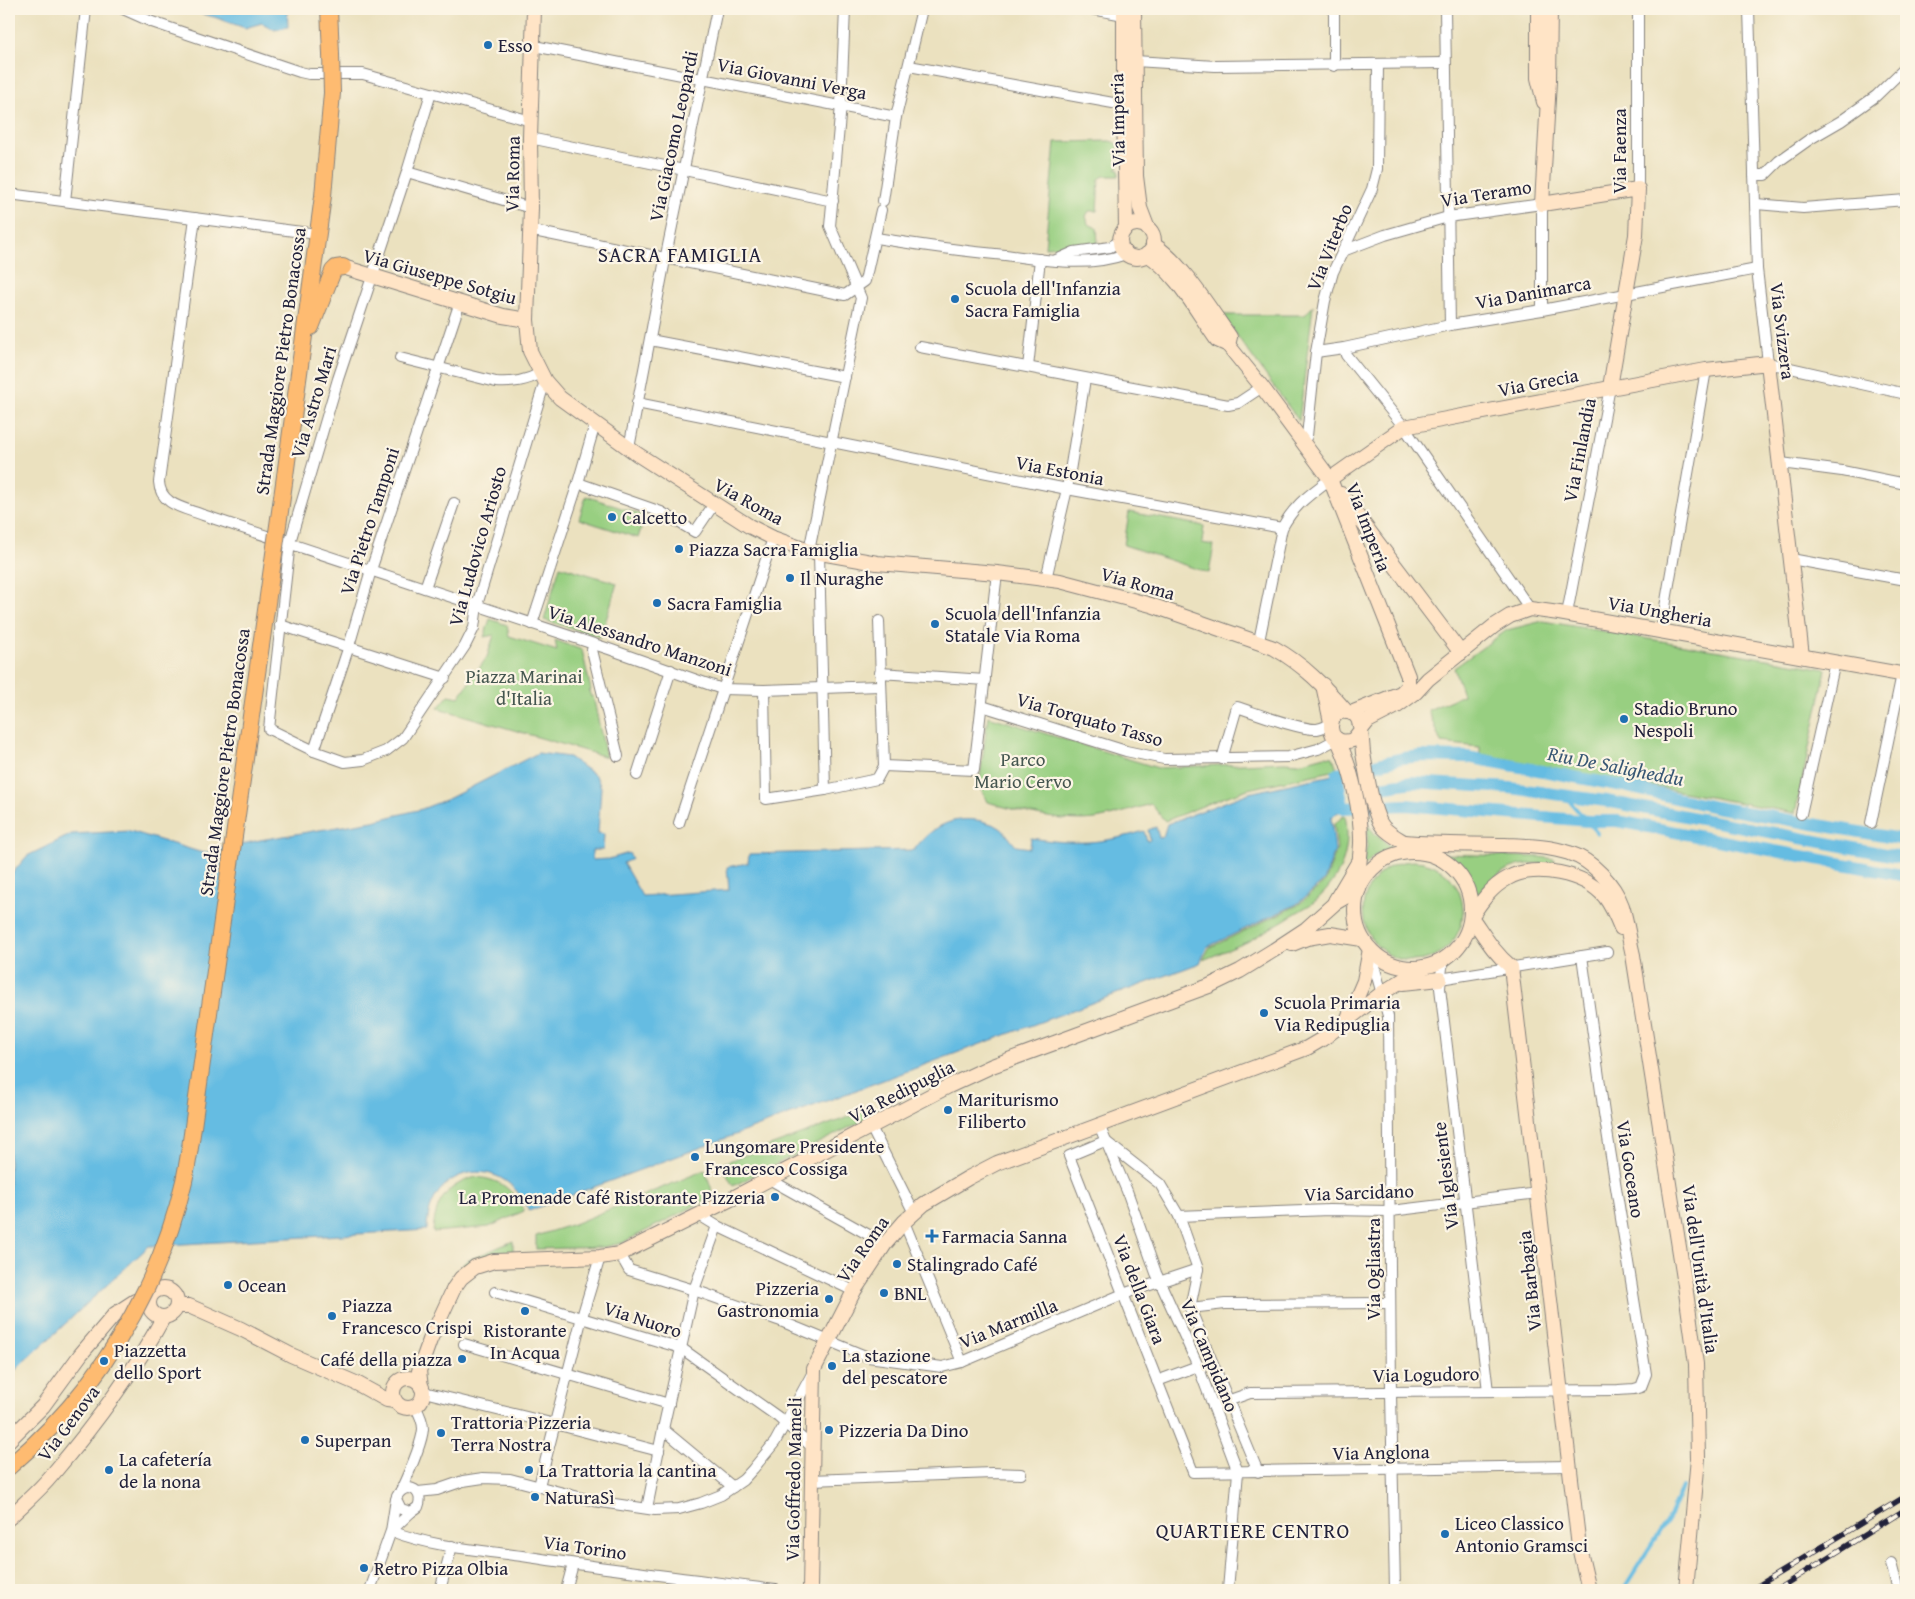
<svg xmlns="http://www.w3.org/2000/svg" width="1915" height="1599" viewBox="0 0 1915 1599" font-family="'Gentium Book Plus',serif">
<style>
.green{fill:#98cf81;stroke:#5d785e}
.water{fill:#65bce2;stroke:#446f8e}
.lines{fill:none;stroke-linecap:round;stroke-linejoin:round}
.stream{stroke:#65bce2;stroke-width:4}
.canal{stroke:#65bce2;stroke-width:12}
.street-casing{stroke:#86827d;stroke-width:12}
.secondary-casing{stroke:#86827d;stroke-width:16}
.primary-casing{stroke:#86827d;stroke-width:18}
.street{stroke:#fff;stroke-width:10}
.secondary{stroke:#ffe4c6;stroke-width:14}
.primary{stroke:#febb71;stroke-width:16}
.rail-casing{stroke:#22223b;stroke-width:5.5}
.rail{stroke:#fcf5e5;stroke-width:4;stroke-dasharray:11;stroke-linecap:butt}
.primary-bridge-casing{stroke:#86827d;stroke-width:18;stroke-linecap:butt}
.primary-bridge{stroke:#febb71;stroke-width:16}
.poi-dot{fill:#1f6fb2;stroke:#fcf5e5;stroke-width:2}
.labels{text-anchor:middle;stroke-width:4.5;stroke-linejoin:round;paint-order:stroke}
.poi-label{font-size:19px;fill:#22223b;stroke:#fcf5e5;text-anchor:start}
.street-label{font-size:19px;fill:#22223b;stroke:#fcf5e5}
.park-label{font-size:19px;fill:#455650;stroke:#fcf5e5}
.water-label{font-size:20px;font-style:italic;fill:#395875;stroke:#fcf5e5}
.quarter-label{font-size:21px;letter-spacing:1px;fill:#22223b;stroke:#fcf5e5}
</style>
<rect width="100%" height="100%" fill="#fcf5e5"/>
<filter id="ink" filterUnits="userSpaceOnUse"><feTurbulence type="fractalNoise" baseFrequency=".02" numOctaves="2"/><feDisplacementMap in="SourceGraphic" scale="10" xChannelSelector="R" yChannelSelector="G"/><feConvolveMatrix kernelMatrix="1 2 1 2 8 2 1 2 1" color-interpolation-filters="sRGB"/></filter>
<filter id="wash" filterUnits="userSpaceOnUse"><feTurbulence type="fractalNoise" baseFrequency=".0096" numOctaves="4" result="noise"/><feDisplacementMap in="SourceGraphic" scale="20" xChannelSelector="R" yChannelSelector="G"/><feGaussianBlur stdDeviation="1.12" result="paint"/><feColorMatrix in="noise" values="0 0 0 0 0 0 0 0 0 0 0 0 0 0 0 0 0 1.4 0 .05"/><feComposite in="paint" operator="in"/></filter>
<g filter="url(#wash)">
<rect width="100%" height="100%" fill="#ebe1bf"/>
<g class="green">
<path d="M1110 141C1119 143 1119 148 1119 157L1116 159 1119 160V166L1116 168 1119 170V176H1104L1099 179 1097 211H1089L1086 216 1088 224 1097 228 1098 245 1045 247 1055 142Z"/>
<path d="M1313 306 1299 421 1222 315H1305Z"/>
<path d="M586 496 645 516 638 538 579 519Z"/>
<path d="M1129 512 1204 526 1202 543 1214 545 1209 573 1124 545Z"/>
<path d="M560 566 617 583 601 637 544 620Z"/>
<path d="M490 619 507 625 509 636 557 651 555 640 582 650 591 690 589 691 591 697 593 696 606 757 438 708 449 695 459 697 487 657 494 635 484 637Z"/>
<path d="M1543 621 1826 669 1795 813 1480 754V747L1441 743 1428 710 1463 695 1454 668 1507 630Z"/>
<path d="M988 716 1158 768 1284 762 1299 763 1325 756 1333 757 1337 770 1248 789 1225 797 1165 821 1151 804C1133 809 1114 816 1095 819 1061 823 1020 812 988 802L979 785Z"/>
<path d="M1345 815C1352 850 1341 880 1313 903L1247 942 1203 960 1209 948 1298 905 1325 882 1337 849 1334 824Z"/>
<path d="M1368 825 1375 834 1392 848 1374 856 1363 867 1367 846Z"/>
<path d="M1443 854 1541 857 1554 859 1553 864C1517 861 1494 869 1475 902 1470 881 1460 866 1443 854Z"/>
<circle cx="1413" cy="911" r="50"/>
<path d="M864 1106 870 1117 733 1186 721 1164 854 1115Z"/>
<path d="M705 1170 714 1196 622 1243 604 1247 536 1249V1236L574 1224Z"/>
<path d="M476 1177C502 1180 512 1189 524 1211L489 1227 433 1232C435 1202 446 1185 476 1177Z"/>
<path d="M513 1241V1253L494 1255 447 1290 456 1272 466 1261Z"/>
</g>
<g class="water">
<path d="M181 9H287L288 27 275 30 262 23 245 28 214 17Z"/>
<path d="M538 753 569 757 596 776 601 787 598 833 604 834 603 850H592V860L609 859 629 853 632 859 623 863 642 896 729 890 727 867 748 863 749 854 914 850C931 827 952 815 982 821 987 823 995 824 1000 828 1006 832 1011 841 1016 846L1030 848 1031 838C1075 845 1102 844 1144 831L1147 841 1150 840 1148 830 1156 827 1159 838 1163 837 1167 824 1249 793 1337 774 1343 808 1331 818 1335 850 1324 881 1297 904 1207 947 1200 963 529 1211C502 1148 427 1167 427 1230L149 1246 9 1376V877L27 856 72 834 130 831 203 853 260 840 373 821 422 809 450 798Z"/>
</g>
<g class="lines">
<g class="stream">
<path d="M1565 796 1597 833"/>
<path d="M1623 1590 1671 1513 1682 1487"/>
</g>
<g class="canal">
<path d="M1361 790 1413 782 1510 788 1606 801 1906 858"/>
<path d="M1906 840 1715 807 1623 786 1467 757 1422 756 1403 758 1337 774 1343 808 1406 805 1588 821H1617L1906 876"/>
</g>
</g>
</g>
<g filter="url(#ink)">
<g class="lines">
<defs>
<g id="street">
<path d="M123 9 152 22 300 72 309 74H363L531 121"/>
<path d="M1092 9 1124 15"/>
<path d="M1445 9 1450 325"/>
<path d="M1749 9 1757 269 1768 363 1906 394"/>
<path d="M534 46 896 117"/>
<path d="M1135 61 1215 66 1445 63"/>
<path d="M909 66 1124 105"/>
<path d="M1334 66V9"/>
<path d="M431 93 407 172 338 379 290 542 269 729 314 751 345 762 363 760 386 751 403 738 465 646 474 628 477 605 545 381"/>
<path d="M530 138 833 201"/>
<path d="M407 172 531 208"/>
<path d="M1754 175H1765L1779 161 1810 139 1841 121 1876 96 1906 67"/>
<path d="M1638 189V9"/>
<path d="M9 194 317 234"/>
<path d="M65 201 86 9"/>
<path d="M883 201 896 117 922 9"/>
<path d="M1756 204 1803 208 1906 200"/>
<path d="M195 218 159 482C160 505 185 508 203 515L609 649 722 689 764 690 880 686"/>
<path d="M529 230 845 295 865 281 881 210"/>
<path d="M876 238C919 245 962 251 1005 255 1045 260 1087 268 1126 254"/>
<path d="M1343 251 1385 235 1448 217 1542 204V310"/>
<path d="M1056 260 1074 252 1110 247 1120 241"/>
<path d="M650 340 845 377"/>
<path d="M920 347 1228 405 1238 403 1262 387"/>
<path d="M1344 348 1346 355 1404 427 1530 609"/>
<path d="M1316 352 1344 348 1450 325 1542 310 1757 269"/>
<path d="M400 358 496 382C513 383 526 381 541 373"/>
<path d="M1028 367 1040 259"/>
<path d="M637 403 1067 489 1282 528"/>
<path d="M1301 440 1307 436 1316 352 1325 301 1333 272 1372 189 1377 169 1378 65"/>
<path d="M629 448 664 265 717 9"/>
<path d="M1781 463 1842 471 1906 484"/>
<path d="M578 483 661 512 695 532 714 504"/>
<path d="M809 551 861 298 830 226 841 105 845 9"/>
<path d="M819 554 825 790"/>
<path d="M1791 559 1906 580"/>
<path d="M1046 579 1067 489 1085 379"/>
<path d="M425 588 454 503"/>
<path d="M1567 614 1610 387"/>
<path d="M532 624 578 483 595 424"/>
<path d="M280 625 445 678"/>
<path d="M1661 630 1706 370"/>
<path d="M1259 641 1282 528C1295 504 1308 496 1330 479"/>
<path d="M594 644 592 650 618 756"/>
<path d="M880 673 985 680"/>
<path d="M764 690 766 799 825 790 877 779 884 766 879 621"/>
<path d="M982 706 1126 751 1164 759 1288 757 1318 749 1337 739"/>
<path d="M314 751 349 646 371 570 460 302"/>
<path d="M1222 759 1237 707C1256 713 1299 730 1317 729 1323 728 1327 726 1331 722"/>
<path d="M884 766 974 770 997 573"/>
<path d="M637 775 671 670"/>
<path d="M1801 814 1835 662"/>
<path d="M679 823 773 538"/>
<path d="M1871 823 1902 674"/>
<path d="M1370 951 1388 1016 1391 1393 1395 1590"/>
<path d="M1445 959 1442 967 1440 988 1488 1391"/>
<path d="M1440 979 1607 952"/>
<path d="M1099 1125 1127 1191 1156 1273 1198 1366 1238 1472 1228 1590"/>
<path d="M871 1127 914 1213"/>
<path d="M769 1179 885 1244"/>
<path d="M699 1215 717 1226 854 1291"/>
<path d="M1179 1216 1329 1210 1391 1211 1538 1193"/>
<path d="M904 1222 962 1362"/>
<path d="M620 1254 629 1270 694 1290 778 1320 868 1357 942 1367 962 1362 1123 1294 1198 1269"/>
<path d="M495 1292 681 1348 778 1417 812 1447"/>
<path d="M1190 1308 1225 1304 1390 1303"/>
<path d="M464 1344 669 1404"/>
<path d="M1157 1381 1198 1366"/>
<path d="M422 1389 428 1393 555 1424 659 1451"/>
<path d="M1213 1406 1250 1393 1618 1390 1634 1389 1641 1387 1646 1374 1604 1113 1582 956"/>
<path d="M663 1429 733 1487"/>
<path d="M1258 1472 1190 1308 1198 1269 1179 1216 1160 1184 1105 1141 1069 1156 1193 1472 1570 1466"/>
<path d="M812 1480 992 1473 1021 1474"/>
<path d="M539 1486 582 1317 600 1257"/>
<path d="M401 1490C407 1477 422 1443 423 1429 423 1421 419 1413 415 1406"/>
<path d="M418 1492 437 1490 463 1481 483 1478 510 1479 594 1501 655 1510 679 1509 701 1503 721 1495 743 1480 753 1469 775 1442 813 1372"/>
<path d="M647 1508 663 1429 694 1290 717 1226"/>
<path d="M391 1531C433 1547 478 1550 522 1556 606 1569 691 1579 776 1590"/>
<path d="M391 1531 411 1512"/>
<path d="M1891 1563 1898 1590"/>
<path d="M370 1590 391 1531 396 1499C402 1480 426 1488 418 1507L411 1512 401 1509 396 1499"/>
<path d="M440 1590 452 1546"/>
<path d="M566 1590 573 1564"/>
</g>
<g id="secondary">
<path d="M534 9 530 138 531 208 527 320 530 351 545 381 560 398 637 454 749 526 773 538 809 551 877 563 997 573 1060 581 1151 605 1274 648C1303 664 1325 687 1347 712"/>
<path d="M1124 9V105L1126 228"/>
<path d="M1134 9 1136 176 1140 208 1148 229"/>
<path d="M1538 9V78L1544 102"/>
<path d="M1550 9 1549 81 1542 204 1638 189 1636 235 1610 387"/>
<circle cx="1137" cy="241" r="17"/>
<path d="M1153 244C1183 264 1209 308 1230 337L1228 345"/>
<path d="M1147 254C1178 274 1196 311 1217 340L1228 345 1262 387 1330 479 1408 676V686L1401 693 1351 713"/>
<path d="M343 267 503 316 527 320"/>
<path d="M1330 479 1404 427 1706 370 1768 363 1802 656"/>
<path d="M1341 494 1461 653"/>
<path d="M1323 685 1331 722"/>
<path d="M1337 739C1351 765 1362 815 1361 844 1360 859 1358 873 1358 887"/>
<path d="M1405 842C1438 845 1472 844 1505 845 1526 846 1549 846 1569 853 1592 860 1614 884 1622 906 1627 922 1629 939 1633 955L1685 1285 1696 1364 1698 1458 1686 1590"/>
<path d="M1412 847C1402 840 1391 836 1383 827 1372 814 1366 770 1363 753 1362 743 1362 731 1359 722 1358 717 1353 713 1348 712 1325 707 1324 750 1353 740L1368 721 1397 706 1416 692 1428 679 1494 626 1510 616 1530 609 1559 613 1906 675"/>
<circle cx="1413" cy="910" r="58"/>
<path d="M1335 901 1357 864"/>
<path d="M1471 917C1484 935 1493 952 1511 967L1579 1547 1589 1590"/>
<path d="M1471 917C1481 902 1491 887 1508 878 1535 863 1585 873 1605 897 1612 906 1617 918 1621 928"/>
<path d="M1292 944 1307 938 1330 934 1362 939"/>
<path d="M1403 983 1440 979"/>
<path d="M1348 1018 1364 981 1370 949"/>
<circle cx="163" cy="1303" r="14"/>
<path d="M177 1306H189L241 1329 291 1355 358 1384 387 1400 395 1401"/>
<circle cx="408" cy="1393" r="15"/>
<path d="M421 1387 419 1371 430 1340 454 1288 461 1278 475 1267 494 1261 600 1257 620 1254 729 1200 949 1086 992 1066 1209 986 1240 971 1274 950 1306 929 1335 903 1359 889"/>
<path d="M9 1440 43 1406 81 1354 115 1314 135 1301 146 1300"/>
<path d="M9 1518C23 1504 39 1491 52 1475 91 1429 135 1370 163 1318"/>
<path d="M810 1590 814 1369 854 1291 885 1244 904 1222 924 1204 968 1178 997 1163 1307 1048 1324 1038 1382 993 1424 967"/>
</g>
<g id="primary">
<path d="M329 9 331 54"/>
<path d="M311 327 333 271 336 268 343 267"/>
<path d="M285 476 323 196 332 93"/>
<path d="M9 1467C37 1443 63 1417 86 1387"/>
</g>
</defs>
<use href="#street" class="street-casing"/>
<use href="#secondary" class="secondary-casing"/>
<use href="#primary" class="primary-casing"/>
<use href="#street" class="street"/>
<use href="#secondary" class="secondary"/>
<use href="#primary" class="primary"/>
<defs>
<g id="rail">
<path d="M1751 1590 1906 1496"/>
<path d="M1776 1590 1906 1509"/>
</g>
</defs>
<use href="#rail" class="rail-casing"/>
<use href="#rail" class="rail"/>
<defs>
<g id="primary-bridge">
<path d="M331 54 332 93"/>
<path d="M86 1387C132 1327 167 1255 184 1181 189 1158 192 1135 195 1112L285 476"/>
</g>
</defs>
<use href="#primary-bridge" class="primary-bridge-casing"/>
<use href="#primary-bridge" class="primary-bridge"/>
</g>
</g>
<g class="poi-dot">
<circle cx="488" cy="45" r="5"/>
<circle cx="955" cy="299" r="5"/>
<circle cx="612" cy="517" r="5"/>
<circle cx="679" cy="549" r="5"/>
<circle cx="790" cy="578" r="5"/>
<circle cx="657" cy="603" r="5"/>
<circle cx="935" cy="624" r="5"/>
<circle cx="1624" cy="719" r="5"/>
<circle cx="1264" cy="1013" r="5"/>
<circle cx="948" cy="1110" r="5"/>
<circle cx="695" cy="1157" r="5"/>
<circle cx="775" cy="1197" r="5"/>
<path d="M929.5 1228.5h5v5h5v5h-5v5h-5v-5h-5v-5h5z"/>
<circle cx="897" cy="1264" r="5"/>
<circle cx="228" cy="1285" r="5"/>
<circle cx="884" cy="1293" r="5"/>
<circle cx="829" cy="1299" r="5"/>
<circle cx="525" cy="1311" r="5"/>
<circle cx="332" cy="1316" r="5"/>
<circle cx="462" cy="1359" r="5"/>
<circle cx="104" cy="1361" r="5"/>
<circle cx="832" cy="1366" r="5"/>
<circle cx="829" cy="1430" r="5"/>
<circle cx="441" cy="1433" r="5"/>
<circle cx="305" cy="1440" r="5"/>
<circle cx="109" cy="1470" r="5"/>
<circle cx="529" cy="1470" r="5"/>
<circle cx="535" cy="1497" r="5"/>
<circle cx="1445" cy="1534" r="5"/>
<circle cx="364" cy="1568" r="5"/>
</g>
<g class="labels">
<g class="poi-label">
<text x="498" y="52">Esso</text>
<text x="965" y="295">Scuola dell'Infanzia<tspan x="965" dy="22">Sacra Famiglia</tspan></text>
<text x="622" y="524">Calcetto</text>
<text x="689" y="556">Piazza Sacra Famiglia</text>
<text x="800" y="585">Il Nuraghe</text>
<text x="667" y="610">Sacra Famiglia</text>
<text x="945" y="620">Scuola dell'Infanzia<tspan x="945" dy="22">Statale Via Roma</tspan></text>
<text x="1634" y="715">Stadio Bruno<tspan x="1634" dy="22">Nespoli</tspan></text>
<text x="1274" y="1009">Scuola Primaria<tspan x="1274" dy="22">Via Redipuglia</tspan></text>
<text x="958" y="1106">Mariturismo<tspan x="958" dy="22">Filiberto</tspan></text>
<text x="705" y="1153">Lungomare Presidente<tspan x="705" dy="22">Francesco Cossiga</tspan></text>
<text x="765" y="1204" text-anchor="end">La Promenade Café Ristorante Pizzeria</text>
<text x="942" y="1243">Farmacia Sanna</text>
<text x="907" y="1271">Stalingrado Café</text>
<text x="238" y="1292">Ocean</text>
<text x="819" y="1295" text-anchor="end">Pizzeria<tspan x="819" dy="22">Gastronomia</tspan></text>
<text x="894" y="1300">BNL</text>
<text x="342" y="1312">Piazza<tspan x="342" dy="22">Francesco Crispi</tspan></text>
<text x="525" y="1337" text-anchor="middle">Ristorante<tspan x="525" dy="22">In Acqua</tspan></text>
<text x="114" y="1357">Piazzetta<tspan x="114" dy="22">dello Sport</tspan></text>
<text x="842" y="1362">La stazione<tspan x="842" dy="22">del pescatore</tspan></text>
<text x="452" y="1366" text-anchor="end">Café della piazza</text>
<text x="451" y="1429">Trattoria Pizzeria<tspan x="451" dy="22">Terra Nostra</tspan></text>
<text x="839" y="1437">Pizzeria Da Dino</text>
<text x="315" y="1447">Superpan</text>
<text x="119" y="1466">La cafetería<tspan x="119" dy="22">de la nona</tspan></text>
<text x="539" y="1477">La Trattoria la cantina</text>
<text x="545" y="1504">NaturaSì</text>
<text x="1455" y="1530">Liceo Classico<tspan x="1455" dy="22">Antonio Gramsci</tspan></text>
<text x="374" y="1575">Retro Pizza Olbia</text>
</g>
<g class="street-label">
<text transform="translate(792 78) rotate(11)" y="7">Via Giovanni Verga</text>
<text transform="translate(1117 120) rotate(-91)" y="7">Via Imperia</text>
<text transform="translate(673 136) rotate(-78)" y="7">Via Giacomo Leopardi</text>
<text transform="translate(1619 151) rotate(-90)" y="7">Via Faenza</text>
<text transform="translate(512 174) rotate(-89)" y="7">Via Roma</text>
<text transform="translate(1486 193) rotate(-9)" y="7">Via Teramo</text>
<text transform="translate(1329 247) rotate(-68)" y="7">Via Viterbo</text>
<text transform="translate(440 276) rotate(16)" y="7">Via Giuseppe Sotgiu</text>
<text transform="translate(1533 292) rotate(-10)" y="7">Via Danimarca</text>
<text transform="translate(1783 331) rotate(83)" y="7">Via Svizzera</text>
<text transform="translate(280 361) rotate(-82)" y="7">Strada Maggiore Pietro Bonacossa</text>
<text transform="translate(1538 382) rotate(-11)" y="7">Via Grecia</text>
<text transform="translate(313 402) rotate(-73)" y="7">Via Astro Mari</text>
<text transform="translate(1579 450) rotate(-79)" y="7">Via Finlandia</text>
<text transform="translate(1060 470) rotate(11)" y="7">Via Estonia</text>
<text transform="translate(749 501) rotate(29)" y="7">Via Roma</text>
<text transform="translate(369 521) rotate(-72)" y="7">Via Pietro Tamponi</text>
<text transform="translate(1369 527) rotate(69)" y="7">Via Imperia</text>
<text transform="translate(477 546) rotate(-74)" y="7">Via Ludovico Ariosto</text>
<text transform="translate(1138 583) rotate(16)" y="7">Via Roma</text>
<text transform="translate(1660 611) rotate(10)" y="7">Via Ungheria</text>
<text transform="translate(640 640) rotate(18)" y="7">Via Alessandro Manzoni</text>
<text transform="translate(1090 719) rotate(16)" y="7">Via Torquato Tasso</text>
<text transform="translate(224 762) rotate(-82)" y="7">Strada Maggiore Pietro Bonacossa</text>
<text transform="translate(901 1091) rotate(-27)" y="7">Via Redipuglia</text>
<text transform="translate(1631 1169) rotate(81)" y="7">Via Goceano</text>
<text transform="translate(1445 1176) rotate(-97)" y="7">Via Iglesiente</text>
<text transform="translate(1359 1192) rotate(-2)" y="7">Via Sarcidano</text>
<text transform="translate(862 1249) rotate(-55)" y="7">Via Roma</text>
<text transform="translate(1373 1269) rotate(-90)" y="7">Via Ogliastra</text>
<text transform="translate(1701 1269) rotate(82)" y="7">Via dell'Unità d'Italia</text>
<text transform="translate(1529 1281) rotate(-96)" y="7">Via Barbagia</text>
<text transform="translate(1140 1289) rotate(69)" y="7">Via della Giara</text>
<text transform="translate(643 1319) rotate(18)" y="7">Via Nuoro</text>
<text transform="translate(1008 1323) rotate(-22)" y="7">Via Marmilla</text>
<text transform="translate(1210 1355) rotate(67)" y="7">Via Campidano</text>
<text transform="translate(1426 1374) rotate(-1)" y="7">Via Logudoro</text>
<text transform="translate(68 1423) rotate(-53)" y="7">Via Genova</text>
<text transform="translate(1381 1452) rotate(-1)" y="7">Via Anglona</text>
<text transform="translate(793 1479) rotate(-89)" y="7">Via Goffredo Mameli</text>
<text transform="translate(585 1547) rotate(8)" y="7">Via Torino</text>
</g>
<g class="park-label">
<text x="524" y="683">Piazza Marinai<tspan x="524" dy="22">d'Italia</tspan></text>
<text x="1023" y="766">Parco<tspan x="1023" dy="22">Mario Cervo</tspan></text>
</g>
<g class="water-label">
<text transform="translate(1616 766) rotate(11)" y="7">Riu De Saligheddu</text>
</g>
<g class="quarter-label">
<text x="680" y="262">SACRA FAMIGLIA</text>
<text x="1253" y="1538">QUARTIERE CENTRO</text>
</g>
</g>
<rect width="1915" height="1599" fill="none" stroke="#fcf5e5" stroke-width="30"/>
</svg>
